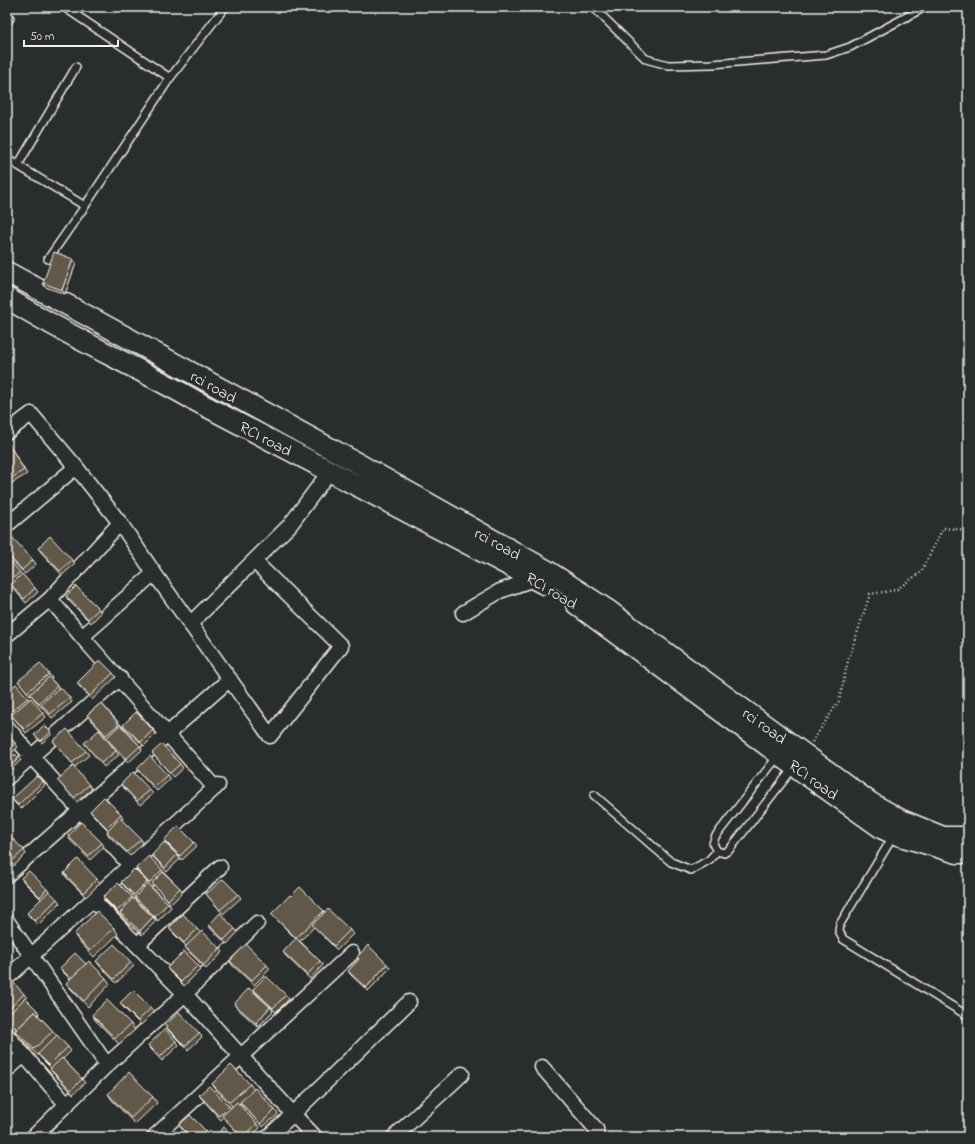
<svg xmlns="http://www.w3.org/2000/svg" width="975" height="1144" viewBox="0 0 975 1144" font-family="'Indie Flower',sans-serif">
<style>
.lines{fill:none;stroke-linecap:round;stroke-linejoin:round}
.service-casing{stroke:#f4f1e8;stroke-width:10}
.minor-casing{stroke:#f4f1e8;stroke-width:17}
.secondary-casing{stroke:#f4f1e8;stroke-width:23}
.path{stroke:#f4f1e8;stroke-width:2.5;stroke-dasharray:1 3;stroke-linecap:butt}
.service{stroke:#2a2d2e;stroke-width:7}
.minor{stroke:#2a2d2e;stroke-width:14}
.secondary{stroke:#2a2d2e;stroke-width:20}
.wall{fill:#544d40;stroke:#f4f1e8}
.shaded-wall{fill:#453e34;stroke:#f4f1e8}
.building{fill:#62594a;stroke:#f4f1e8}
.labels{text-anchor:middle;stroke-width:4;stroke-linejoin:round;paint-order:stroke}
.street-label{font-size:16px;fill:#f4f1e8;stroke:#2a2d2e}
</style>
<rect width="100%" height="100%" fill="#2a2d2e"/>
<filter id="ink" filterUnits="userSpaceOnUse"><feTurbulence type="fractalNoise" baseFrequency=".025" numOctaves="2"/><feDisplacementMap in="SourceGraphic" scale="8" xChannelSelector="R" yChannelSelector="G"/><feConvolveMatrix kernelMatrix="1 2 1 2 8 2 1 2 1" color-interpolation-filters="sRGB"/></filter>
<g filter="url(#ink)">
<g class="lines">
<defs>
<g id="service">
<path d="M593 7 646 59 668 65 712 64 826 55 850 47 925 7"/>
<path d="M7 23 10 18"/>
<path d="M170 78 225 7"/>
<path d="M7 159 85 206"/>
<path d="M18 165 76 67"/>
<path d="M48 259 85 206 170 78 64 7"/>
<path d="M778 756 715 837 713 844 717 851 724 853 730 849 794 767"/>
<path d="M594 795 671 862 691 870 709 860 717 851"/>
<path d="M894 835 840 924 839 931 843 939 968 1016"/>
</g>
<g id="minor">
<path d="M7 432 31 414 76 467 120 523 154 573 270 736 341 646 255 562"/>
<path d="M7 525 76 467"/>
<path d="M50 599 82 637 154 573"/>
<path d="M463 613 500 591 534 579"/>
<path d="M190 624 290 525 330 471"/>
<path d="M7 635 50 599 120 523"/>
<path d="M82 637 215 788"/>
<path d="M7 727 31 756 130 865"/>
<path d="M7 778 120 678"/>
<path d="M7 875 230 679"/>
<path d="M93 900 185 994 293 1114 268 1137"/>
<path d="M7 921 107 1065"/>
<path d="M137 945 220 867"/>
<path d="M7 978 218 785"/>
<path d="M7 1035 24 1055"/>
<path d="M542 1067 596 1129 597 1137"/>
<path d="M7 1070 24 1055 67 1105"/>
<path d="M33 1137 107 1065 185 994 257 923"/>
<path d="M154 1137 352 953"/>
<path d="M315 1137 293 1114 409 1002"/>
<path d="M394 1137 462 1074"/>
</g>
<g id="secondary">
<path d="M7 272 357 463 546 570 609 611 871 803 901 820 943 837H968"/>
<path d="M7 298C67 336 133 365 194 400L544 584"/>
<path d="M576 604 811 778 883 829 894 834 957 853H968"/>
</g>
</defs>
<use href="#service" class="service-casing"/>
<use href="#minor" class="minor-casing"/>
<use href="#secondary" class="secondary-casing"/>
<g class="path">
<path d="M968 723 966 727 968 737"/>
<path d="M812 742 839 701 848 661 870 594 896 590 921 572 943 528 968 530"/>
<path d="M963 821 968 784"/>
</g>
<use href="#service" class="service"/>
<use href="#minor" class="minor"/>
<use href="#secondary" class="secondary"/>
</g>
<g class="wall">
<path d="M76 263 65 294 45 287 43 283Z"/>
<path d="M7 418 12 425 7 429Z"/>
<path d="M11 448 27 474 12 483 7 474Z"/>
<path d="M7 544 33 560 36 564 25 574 7 555Z"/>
<path d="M38 548 72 560 75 564 62 575 41 552Z"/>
<path d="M7 558 22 575 35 588 38 592 26 603 14 589 11 585 12 583 7 578Z"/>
<path d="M7 581 11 586 7 590Z"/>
<path d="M66 596 99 609 101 613 91 623 68 600Z"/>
<path d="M113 673 116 677 92 700 80 687 77 683Z"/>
<path d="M49 674 52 678 51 679 59 688 70 698 72 702 52 718 42 707H41L31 695 30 696 18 681Z"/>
<path d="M7 691 28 698 43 713 46 717 26 733 13 717 11 718 7 714Z"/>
<path d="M101 703 140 746 142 750 128 763 109 741 106 738V737L87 715Z"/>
<path d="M123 725 153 730 156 734 144 746 126 729Z"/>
<path d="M51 732 52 734 42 743 34 735Z"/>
<path d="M7 734 15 743 18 747 7 757Z"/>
<path d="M53 741 86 751 89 755 75 767Z"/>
<path d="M84 743 116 751 119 755 104 767Z"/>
<path d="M152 753 180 764 183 768 173 777Z"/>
<path d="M19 758 21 760 12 769 7 764V761Z"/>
<path d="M137 769 167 775 170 779 157 791 140 773Z"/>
<path d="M57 780 89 785 92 789 77 802Z"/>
<path d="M43 781 45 785 21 809 15 803 12 799Z"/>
<path d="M121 784 150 790 153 794 140 805 124 788Z"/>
<path d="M90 811 121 814 123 818 122 820 141 839 143 843 130 856 109 836 107 832 108 830 93 815Z"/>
<path d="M7 833 24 850 26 854 14 866 7 859Z"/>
<path d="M68 836 102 843 104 847 90 860 70 840Z"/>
<path d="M164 840 194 842 197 846 182 860 167 844Z"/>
<path d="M152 855H177L180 859 167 872 155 859Z"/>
<path d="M7 865 9 868 7 870Z"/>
<path d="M136 868 162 870 180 888 183 892 171 904 154 885 152 887 138 872Z"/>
<path d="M64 873 97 879 100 883 86 897 66 877Z"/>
<path d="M21 878 47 889 49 892 57 899 60 903 38 925 30 917 27 913 41 899 24 882Z"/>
<path d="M121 882H147L171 907 158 921 137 901 135 898 124 886Z"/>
<path d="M206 894H238L241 898 223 914Z"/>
<path d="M291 896 324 911 325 912 350 930 353 934 337 950 314 927 300 941 320 961 323 965 310 979 286 956 283 952 296 939 271 914Z"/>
<path d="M103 897H132L153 917 156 921 142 935 122 917 121 915H120L106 901Z"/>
<path d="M209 925 235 929 238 932 227 944 211 929Z"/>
<path d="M114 928 118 934 94 957 78 940 74 934Z"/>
<path d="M169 928 197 929 200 932 220 948 223 952 206 969 188 951 185 947 186 946 172 932Z"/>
<path d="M357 957 387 964 390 968 368 991 351 975 348 971 359 959Z"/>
<path d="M96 961 131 962 134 966 116 983 99 965Z"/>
<path d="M230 961 267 965 270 969 254 985 232 965Z"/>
<path d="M86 964 106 978 110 984 88 1007 71 989 66 983 70 979 63 972 60 968Z"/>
<path d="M198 965 201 969 184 986 170 972 167 968Z"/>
<path d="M253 989 286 995 289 999 276 1012 256 993Z"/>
<path d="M7 992 24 994 27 998 26 999 37 1010 39 1014 38 1015 53 1031 57 1036 68 1047 71 1051 63 1059 82 1079 85 1083 73 1094 53 1073 50 1069 51 1068 41 1058 39 1055H38L19 1037 15 1031 16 1030 7 1020Z"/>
<path d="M120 1003 151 1008 154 1012 141 1025 123 1007Z"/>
<path d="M234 1004 270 1007 273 1011 258 1027 237 1008Z"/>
<path d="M92 1015 131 1024 135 1030 119 1044 96 1021Z"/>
<path d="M165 1026 199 1033 202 1037 188 1050 168 1030Z"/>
<path d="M176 1041 179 1045 162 1061 151 1049 148 1045Z"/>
<path d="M212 1084H250L254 1090 275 1110 278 1114 263 1127 243 1106 240 1103 239 1104 257 1124 260 1128 250 1137H241L224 1117 221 1120 202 1099 199 1095 229 1106 231 1108 232 1106 216 1090Z"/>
<path d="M108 1094 153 1097 157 1103 135 1124 112 1100Z"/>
<path d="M190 1115 211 1137H190L182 1129 179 1125Z"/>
</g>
<g class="shaded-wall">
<path d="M73 259 76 263 65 294 62 290Z"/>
<path d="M168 903 171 907 158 921 155 917Z"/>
<path d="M153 917 156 921 142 935 140 931Z"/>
<path d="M387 964 390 968 368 991 366 988Z"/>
<path d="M270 1007 273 1011 258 1027 256 1023Z"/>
</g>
<g class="building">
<path d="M54 252 73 259 62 290 43 283Z"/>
<path d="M7 418 9 421 7 422Z"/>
<path d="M9 444 24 470 10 479 7 474V445Z"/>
<path d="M50 536 72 560 60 571 38 548Z"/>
<path d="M13 538 33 560 22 570 7 554V544Z"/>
<path d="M7 558 20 572 11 580 7 577Z"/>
<path d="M22 574 35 588 24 599 11 585Z"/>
<path d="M76 586 99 609 88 619 66 596Z"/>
<path d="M100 660 113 673 90 696 77 683Z"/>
<path d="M40 663 49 674 27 692 18 681Z"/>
<path d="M49 677 57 686 39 703 30 694Z"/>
<path d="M16 684 28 698 8 714 7 713V691Z"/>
<path d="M60 687 70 698 50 714 41 704Z"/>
<path d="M31 698 43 713 24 729 11 715Z"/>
<path d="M101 703 119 724 106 735 87 715Z"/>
<path d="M136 712 153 730 141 742 123 725Z"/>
<path d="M44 725 51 732 41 741 34 735Z"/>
<path d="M120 725 140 746 126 759 106 738Z"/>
<path d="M67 729 86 751 72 763 53 741Z"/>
<path d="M99 730 116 751 101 763 84 743Z"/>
<path d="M7 734 15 743 7 751Z"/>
<path d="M162 744 180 764 170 773 152 753Z"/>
<path d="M15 754 19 758 10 767 7 764V761Z"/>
<path d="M150 756 167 775 154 787 137 769Z"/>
<path d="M73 766 89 785 74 798 57 780Z"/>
<path d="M133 772 150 790 137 801 121 784Z"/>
<path d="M37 776 43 781 18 805 12 799Z"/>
<path d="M104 797 121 814 107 828 90 811Z"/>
<path d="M120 818 141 839 127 852 107 832Z"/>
<path d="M81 822 102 843 88 856 68 836Z"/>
<path d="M178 826 194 842 180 856 164 840Z"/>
<path d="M7 833 24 850 11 862 7 858Z"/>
<path d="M164 842 177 855 165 868 152 855Z"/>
<path d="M149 856 162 870 149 883 136 868Z"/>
<path d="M78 859 97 879 83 893 64 873Z"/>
<path d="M134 869 147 882 134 895 121 882Z"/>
<path d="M29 871 47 889 40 897 21 878Z"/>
<path d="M163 872 180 888 168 900 152 883Z"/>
<path d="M223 879 238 894 220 910 206 894Z"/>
<path d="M118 883 132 897 117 911 103 897Z"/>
<path d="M147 884 168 903 155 917 135 897Z"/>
<path d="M300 887 324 911 296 938 271 914 290 895 291 896Z"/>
<path d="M49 891 57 899 35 921 27 913Z"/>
<path d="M133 898 153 917 140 931 120 913Z"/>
<path d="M328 909 350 930 334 946 312 925Z"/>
<path d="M97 911 114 928 90 951 74 934Z"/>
<path d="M220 913 235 929 224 940 209 925Z"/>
<path d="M183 914 197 929 184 943 169 928Z"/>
<path d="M202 931 220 948 204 965 185 947Z"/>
<path d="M296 938 320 961 307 975 283 952Z"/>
<path d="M114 944 131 962 114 979 96 961Z"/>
<path d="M246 944 267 965 251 981 230 961Z"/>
<path d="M368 945 387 964 366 988 348 971 359 959 357 957Z"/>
<path d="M184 951 198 965 181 982 167 968Z"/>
<path d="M75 953 86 964 71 979 60 968Z"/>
<path d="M89 961 106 978 84 1001 66 983Z"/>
<path d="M266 976 286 995 273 1008 253 989Z"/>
<path d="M15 984 24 994 7 1011V992Z"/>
<path d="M249 988 270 1007 256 1023 234 1004Z"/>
<path d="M133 990 151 1008 138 1021 120 1003Z"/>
<path d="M25 998 37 1010 17 1029 7 1019V1016Z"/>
<path d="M107 1000 131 1024 115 1038 92 1015Z"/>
<path d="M35 1012 53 1031 34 1049 15 1031Z"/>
<path d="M179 1012 199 1033 185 1046 165 1026Z"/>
<path d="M165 1029 176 1041 160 1057 148 1045Z"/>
<path d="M57 1035 68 1047 49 1065 38 1054Z"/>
<path d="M62 1058 82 1079 71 1090 50 1069Z"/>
<path d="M231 1065 250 1084 230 1102 212 1084Z"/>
<path d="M129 1072 153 1097 131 1118 108 1094Z"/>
<path d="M209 1086 229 1106 219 1116 199 1095Z"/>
<path d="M255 1088 275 1110 260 1124 240 1102Z"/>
<path d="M237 1102 257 1124 243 1137H242L222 1116Z"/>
<path d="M190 1115 211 1136 210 1137H191L179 1125Z"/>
<path d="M224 1127 235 1137H214Z"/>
</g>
</g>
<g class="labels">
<g class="street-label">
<text transform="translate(214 386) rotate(29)" y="6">rci road</text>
<text transform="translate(266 438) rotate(28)" y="6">RCI road</text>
<text transform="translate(498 543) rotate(29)" y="6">rci road</text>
<text transform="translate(552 590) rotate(31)" y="6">RCI road</text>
<text transform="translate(765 725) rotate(36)" y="6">rci road</text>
<text transform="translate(814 779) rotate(36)" y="6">RCI road</text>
</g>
</g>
<rect width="975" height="1144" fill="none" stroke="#2a2d2e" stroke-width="24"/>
<rect x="12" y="12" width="951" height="1120" fill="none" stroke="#f4f1e8" stroke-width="1.5" filter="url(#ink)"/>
<path d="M24 40v6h94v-6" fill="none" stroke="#f4f1e8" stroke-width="2"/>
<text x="30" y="40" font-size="12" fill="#f4f1e8" stroke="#2a2d2e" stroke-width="3" paint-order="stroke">50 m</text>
</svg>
